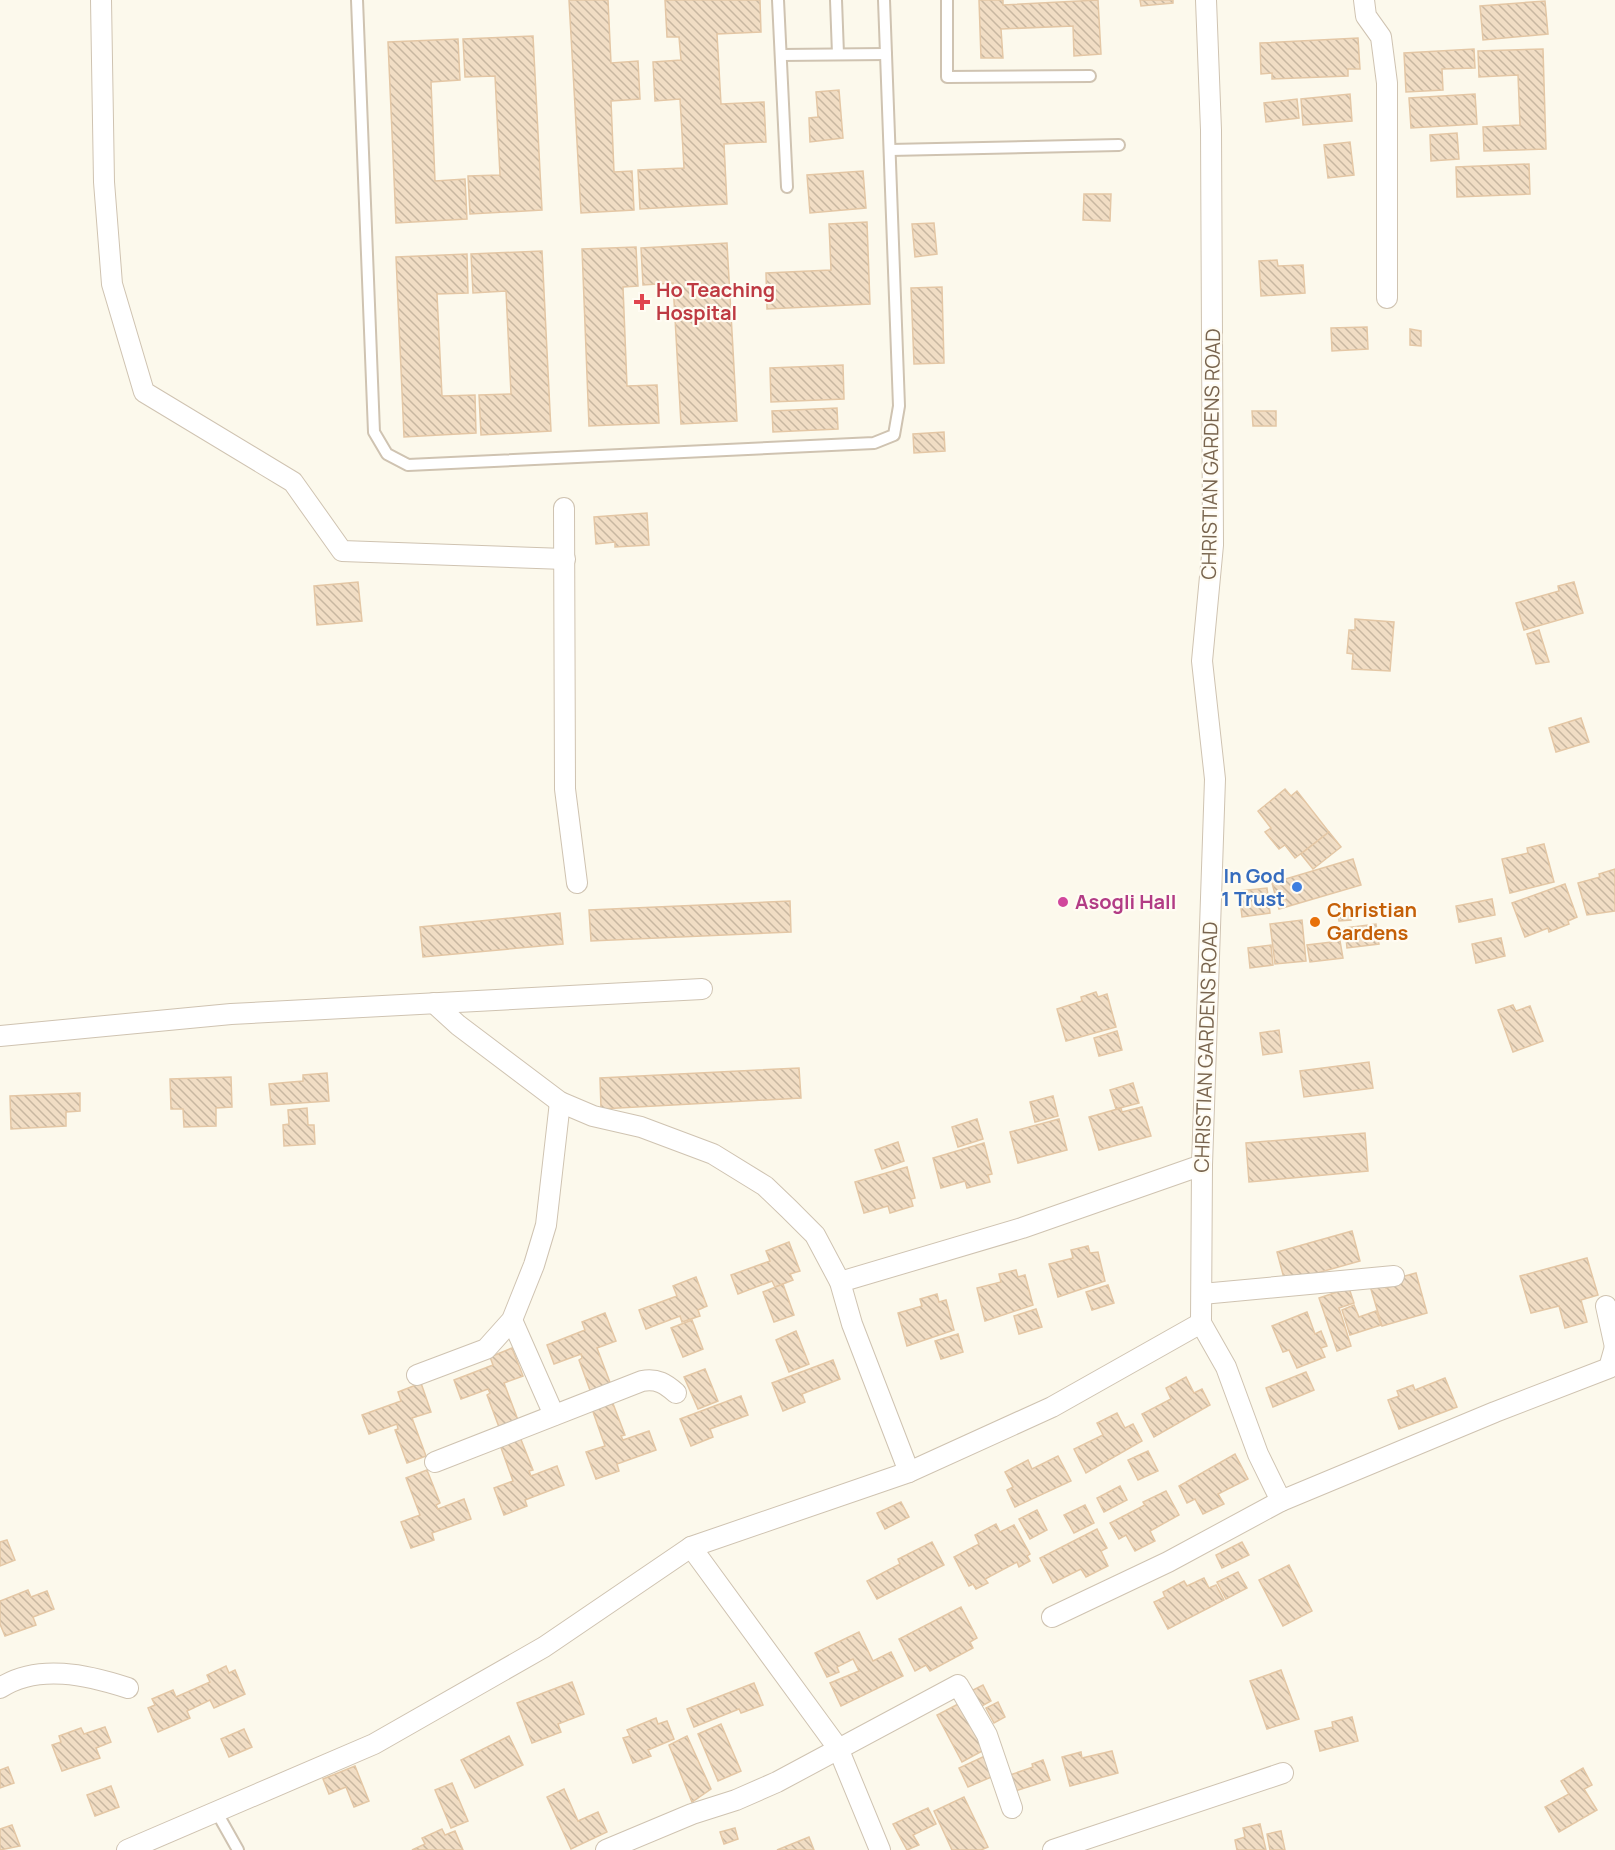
<svg xmlns="http://www.w3.org/2000/svg" width="1615" height="1850" viewBox="0 0 1615 1850" font-family="Manrope,sans-serif">
<style>
.building{fill:url(#building-back-hatch);stroke:#e4c7a5;stroke-width:1.5}
.lines{fill:none;stroke-linecap:round;stroke-linejoin:round}
.service-casing{stroke:#cfc3b1;stroke-width:14}
.minor-casing{stroke:#cfc3b1;stroke-width:22}
.service{stroke:#fff;stroke-width:10}
.minor{stroke:#fff;stroke-width:20}
.health-dot{fill:#e0444e;stroke:#fffcf3;stroke-width:2}
.shop-dot{fill:#3f7fe0;stroke:#fffcf3;stroke-width:2}
.hotel-dot{fill:#d1479c;stroke:#fffcf3;stroke-width:2}
.food-dot{fill:#e8710a;stroke:#fffcf3;stroke-width:2}
.labels{text-anchor:middle;stroke-width:4.5;stroke-linejoin:round;paint-order:stroke}
.health-label{font-size:20px;font-weight:bold;fill:#be3a42;stroke:#fffcf3;text-anchor:start}
.street-label{font-size:20px;fill:#78644e;stroke:#fffcf3}
.shop-label{font-size:20px;font-weight:bold;fill:#366cbe;stroke:#fffcf3;text-anchor:end}
.hotel-label{font-size:20px;font-weight:bold;fill:#b23c85;stroke:#fffcf3;text-anchor:start}
.food-label{font-size:20px;font-weight:bold;fill:#c56008;stroke:#fffcf3;text-anchor:start}
</style>
<defs>
<pattern id="building-back-hatch" width="6" height="6" patternUnits="userSpaceOnUse" patternTransform="scale(1.5)"><rect width="6" height="6" fill="#f1ddc4"/><path d="M-1 5l2 2M0 0l6 6M5-1l2 2" fill="none" stroke="#c8b7a1"/></pattern>
</defs>
<rect width="100%" height="100%" fill="#fcf9ec"/>
<g class="building">
<path d="M569 0H608L611 63 638 61 640 99 611 101 614 172 632 171 634 210 581 213Z"/>
<path d="M665 0H760L761 32 717 34 721 104 764 102 766 142 724 144 727 204 640 209 638 170 684 168 680 99 655 101 653 62 681 60 679 37H667Z"/>
<path d="M979 0H1003V5L1098 0 1101 54 1074 56 1073 26 1001 29 1003 58H981Z"/>
<path d="M1140 0H1173V3L1141 6Z"/>
<path d="M1545 1 1548 34 1483 40 1480 6Z"/>
<path d="M533 36 542 210 470 214 468 176 500 175 495 76 465 77 463 39Z"/>
<path d="M1358 38 1360 69H1348V76L1272 79V73L1261 74 1260 43Z"/>
<path d="M458 39 460 80 431 82 435 181 465 179 467 219 396 223 388 42Z"/>
<path d="M1474 49 1475 68 1442 69 1443 90 1406 92 1404 53Z"/>
<path d="M1543 49 1546 149 1484 151 1483 127 1520 125 1518 75 1479 77 1478 51Z"/>
<path d="M839 90 843 138 810 142 809 118 818 117 816 92Z"/>
<path d="M1350 94 1352 121 1303 125 1301 99Z"/>
<path d="M1475 94 1477 124 1411 128 1409 98Z"/>
<path d="M1297 99 1299 118 1266 122 1264 103Z"/>
<path d="M1457 133 1459 159 1431 161 1430 135Z"/>
<path d="M1350 142 1354 175 1328 178 1324 145Z"/>
<path d="M1529 164 1530 194 1457 197 1456 167Z"/>
<path d="M863 171 866 208 810 213 807 175Z"/>
<path d="M1084 194H1111L1110 221 1083 220Z"/>
<path d="M867 222 870 304 767 309 766 273 831 270 829 224Z"/>
<path d="M934 223 937 254 915 257 912 224Z"/>
<path d="M727 243 737 421 681 424 673 283 643 285 641 248Z"/>
<path d="M636 247 638 286 623 287 627 386 657 385 659 423 589 426 582 249Z"/>
<path d="M542 251 551 431 481 435 479 395 511 394 506 291 473 293 471 254Z"/>
<path d="M467 254 468 293 437 294 442 396 475 395 476 433 404 437 396 257Z"/>
<path d="M1277 260 1278 266 1303 265 1305 293 1261 296 1259 261Z"/>
<path d="M942 287 944 363 914 364 911 288Z"/>
<path d="M1367 327 1368 349 1332 351 1331 328Z"/>
<path d="M1410 329 1421 331V346L1410 345Z"/>
<path d="M843 365 844 399 771 402 770 368Z"/>
<path d="M837 408 838 429 773 432 772 411Z"/>
<path d="M1252 411H1276V426H1253Z"/>
<path d="M944 432 945 451 914 453 913 434Z"/>
<path d="M647 513 649 545 615 547V542L596 544 594 517Z"/>
<path d="M358 582 362 621 317 625 314 586Z"/>
<path d="M1574 582 1583 613 1524 630 1516 603 1559 591 1558 586Z"/>
<path d="M1355 619 1394 622 1390 671 1352 669 1353 654 1347 653 1349 630H1355Z"/>
<path d="M1539 630 1549 662 1536 664 1527 634Z"/>
<path d="M1581 718 1589 742 1556 752 1549 728Z"/>
<path d="M1285 789 1291 796 1297 791 1329 832 1295 858 1285 845 1279 849 1265 832 1271 828 1258 811Z"/>
<path d="M1329 832 1341 847 1313 869 1301 854Z"/>
<path d="M1544 844 1554 882 1510 893 1502 859 1528 853 1527 848Z"/>
<path d="M1353 859 1361 885 1279 909 1272 883Z"/>
<path d="M1615 869V911L1587 915 1578 883 1600 877 1599 874Z"/>
<path d="M1565 884 1577 917 1568 921 1569 924 1549 932 1548 928 1525 937 1512 903Z"/>
<path d="M1267 888 1270 913 1242 917 1239 891Z"/>
<path d="M1492 899 1495 915 1459 922 1456 906Z"/>
<path d="M790 901 791 932 591 941 589 910Z"/>
<path d="M1349 905 1351 920 1339 921 1337 906Z"/>
<path d="M560 913 563 944 423 957 420 927Z"/>
<path d="M1302 920 1306 961 1275 964 1270 924Z"/>
<path d="M1376 924 1379 944 1347 948 1345 928Z"/>
<path d="M1501 938 1505 956 1476 963 1472 944Z"/>
<path d="M1340 941 1343 958 1310 962 1307 945Z"/>
<path d="M1271 945 1273 965 1250 968 1248 948Z"/>
<path d="M1096 992 1098 997 1107 994 1116 1027 1066 1041 1057 1009 1082 1001 1081 997Z"/>
<path d="M1513 1005 1516 1011 1530 1006 1543 1041 1513 1052 1498 1010Z"/>
<path d="M1279 1030 1282 1052 1263 1055 1260 1033Z"/>
<path d="M1117 1031 1122 1050 1099 1056 1094 1038Z"/>
<path d="M1369 1062 1373 1088 1304 1097 1300 1071Z"/>
<path d="M799 1068 801 1098 601 1109 600 1078Z"/>
<path d="M327 1073 329 1101 271 1105 269 1084 303 1081V1075Z"/>
<path d="M231 1077 232 1107 216 1108V1126L184 1127 183 1109H171L170 1079Z"/>
<path d="M1133 1083 1139 1103 1116 1109 1110 1090Z"/>
<path d="M80 1093V1111L66 1112V1126L11 1129 10 1096Z"/>
<path d="M1053 1096 1058 1116 1035 1122 1030 1102Z"/>
<path d="M1142 1107 1151 1136 1099 1150 1089 1117 1121 1108 1122 1112Z"/>
<path d="M307 1108 308 1125H314L315 1144 284 1146 283 1125 289 1124 288 1110Z"/>
<path d="M977 1119 983 1139 958 1147 952 1127Z"/>
<path d="M1059 1119 1067 1150 1018 1163 1010 1132Z"/>
<path d="M1365 1133 1368 1171 1249 1182 1246 1143Z"/>
<path d="M898 1142 904 1161 882 1169 875 1150Z"/>
<path d="M984 1143 992 1174 988 1175 990 1182 967 1188 965 1181 941 1188 933 1158Z"/>
<path d="M907 1167 915 1198 911 1199 913 1206 890 1213 888 1206 864 1213 855 1182Z"/>
<path d="M1352 1231 1360 1261 1285 1282 1277 1252Z"/>
<path d="M789 1242 800 1271 790 1274 793 1280 775 1287 772 1281 738 1294 731 1275 770 1261 766 1251Z"/>
<path d="M1088 1246 1090 1253 1098 1252 1105 1281 1058 1297 1049 1264 1073 1258 1071 1250Z"/>
<path d="M1587 1258 1598 1295 1581 1300 1587 1322 1565 1328 1559 1306 1531 1313 1520 1276Z"/>
<path d="M1016 1270 1018 1277 1025 1275 1033 1305 985 1321 977 1288 1001 1282 999 1274Z"/>
<path d="M1416 1273 1427 1313 1382 1326 1370 1286 1384 1282 1386 1288 1402 1283 1401 1277Z"/>
<path d="M696 1277 707 1306 698 1310 700 1316 682 1322 680 1316 646 1329 639 1310 677 1296 673 1286Z"/>
<path d="M783 1284 794 1315 774 1322 763 1292Z"/>
<path d="M1108 1285 1114 1303 1092 1310 1086 1292Z"/>
<path d="M1349 1288 1354 1303 1339 1308 1351 1346 1337 1351 1319 1298Z"/>
<path d="M937 1294 939 1302 946 1300 954 1330 907 1346 898 1313 922 1306 920 1299Z"/>
<path d="M1354 1305 1359 1317 1376 1311 1381 1325 1350 1335 1342 1310Z"/>
<path d="M1036 1309 1042 1327 1019 1334 1014 1316Z"/>
<path d="M1307 1312 1315 1334 1321 1331 1327 1346 1321 1348 1325 1357 1297 1368 1289 1350 1283 1352 1272 1326Z"/>
<path d="M605 1313 616 1341 597 1348 611 1385 591 1393 579 1360 582 1358 581 1354 554 1364 547 1345 585 1330 582 1322Z"/>
<path d="M692 1320 703 1349 683 1357 671 1328Z"/>
<path d="M796 1331 809 1364 789 1372 776 1340Z"/>
<path d="M958 1334 963 1352 941 1359 935 1341Z"/>
<path d="M512 1348 523 1376 504 1383 518 1420 499 1427 487 1395 490 1393 488 1389 461 1399 454 1380 493 1365 490 1357Z"/>
<path d="M833 1360 840 1379 802 1394 805 1402 783 1411 772 1383Z"/>
<path d="M705 1369 718 1401 698 1409 684 1377Z"/>
<path d="M1306 1372 1314 1390 1273 1407 1266 1388Z"/>
<path d="M1186 1377 1194 1393 1202 1389 1210 1405 1154 1437 1142 1414 1171 1399 1166 1388Z"/>
<path d="M1445 1378 1457 1407 1399 1429 1388 1400 1399 1396 1397 1391 1413 1385 1415 1390Z"/>
<path d="M421 1383 431 1412 412 1418 426 1456 407 1463 395 1430 398 1429 397 1424 369 1434 362 1415 401 1401 398 1392Z"/>
<path d="M741 1396 748 1415 710 1429 713 1437 691 1446 680 1419Z"/>
<path d="M612 1401 625 1435 621 1436 623 1440 649 1431 656 1450 617 1464 619 1471 596 1479 586 1452 605 1446 592 1409Z"/>
<path d="M1117 1413 1125 1428 1133 1424 1142 1441 1086 1473 1074 1449 1103 1435 1097 1423Z"/>
<path d="M520 1437 533 1470 529 1471 531 1476 557 1466 564 1485 525 1500 527 1506 504 1515 494 1488 513 1481 500 1445Z"/>
<path d="M1148 1451 1158 1471 1138 1480 1128 1460Z"/>
<path d="M1235 1454 1248 1479 1218 1494 1224 1504 1203 1514 1195 1499 1187 1503 1179 1486Z"/>
<path d="M1058 1456 1071 1481 1015 1507 1007 1490 1013 1487 1005 1472 1028 1460 1032 1469Z"/>
<path d="M427 1470 440 1503 436 1505 438 1509 464 1499 471 1519 432 1533 434 1540 411 1548 401 1522 420 1515 406 1478Z"/>
<path d="M1120 1486 1127 1500 1104 1512 1097 1498Z"/>
<path d="M1166 1491 1179 1515 1150 1531 1155 1541 1135 1551 1126 1535 1119 1539 1110 1523 1145 1505 1143 1502Z"/>
<path d="M901 1502 909 1517 885 1529 877 1513Z"/>
<path d="M1085 1505 1094 1523 1074 1533 1064 1515Z"/>
<path d="M1037 1510 1047 1530 1030 1539 1019 1519Z"/>
<path d="M996 1524 1000 1532 1014 1525 1030 1554 1027 1556 1030 1561 1019 1567 1017 1562 985 1579 988 1583 976 1589 973 1584 969 1586 954 1557 979 1544 975 1535Z"/>
<path d="M1097 1529 1107 1548 1101 1551 1108 1566 1086 1577 1081 1569 1053 1583 1040 1558Z"/>
<path d="M7 1540 15 1560 0 1566V1542Z"/>
<path d="M932 1542 944 1565 877 1599 867 1581 900 1564 898 1559Z"/>
<path d="M1242 1542 1249 1555 1222 1568 1216 1555Z"/>
<path d="M1289 1565 1312 1611 1283 1626 1259 1580Z"/>
<path d="M1238 1572 1247 1588 1226 1599 1217 1582Z"/>
<path d="M1204 1578 1209 1588 1216 1585 1224 1600 1168 1629 1154 1602 1165 1597 1163 1592 1184 1581 1187 1586Z"/>
<path d="M28 1590 31 1597 47 1591 54 1609 33 1617 36 1625 5 1636 0 1624V1601Z"/>
<path d="M961 1607 977 1638 970 1642 973 1648 930 1671 926 1665 915 1671 899 1639Z"/>
<path d="M859 1632 873 1661 891 1652 903 1676 841 1706 830 1683 859 1671 853 1659 837 1667 839 1672 827 1677 815 1653Z"/>
<path d="M226 1666 229 1673 235 1670 245 1694 214 1708 210 1700 187 1711 190 1718 158 1732 148 1708 155 1705 152 1699 173 1690 176 1697 210 1682 207 1675Z"/>
<path d="M1281 1670 1299 1719 1267 1729 1250 1681Z"/>
<path d="M572 1682 584 1714 558 1724 561 1732 532 1743 517 1703Z"/>
<path d="M754 1683 763 1705 741 1713 739 1709 694 1727 687 1709Z"/>
<path d="M983 1685 991 1701 980 1707 971 1691Z"/>
<path d="M998 1702 1005 1717 994 1723 986 1708Z"/>
<path d="M960 1703 986 1749 962 1762 937 1715Z"/>
<path d="M1352 1717 1358 1741 1320 1751 1315 1731 1333 1727 1332 1722Z"/>
<path d="M656 1718 658 1724 667 1721 674 1739 648 1750 651 1756 633 1763 623 1738 630 1736 627 1730Z"/>
<path d="M721 1724 741 1771 718 1781 698 1734Z"/>
<path d="M105 1727 111 1742 96 1748 100 1758 62 1771 52 1745 61 1742 59 1736 81 1728 84 1734Z"/>
<path d="M244 1729 252 1747 229 1757 221 1739Z"/>
<path d="M509 1736 523 1765 475 1788 461 1760Z"/>
<path d="M687 1736 711 1789 692 1802 669 1745Z"/>
<path d="M1112 1751 1118 1773 1070 1786 1062 1757 1081 1752 1082 1758Z"/>
<path d="M987 1755 996 1775 968 1787 959 1768Z"/>
<path d="M1043 1760 1050 1780 1015 1791 1010 1775 1033 1767 1032 1764Z"/>
<path d="M355 1766 369 1801 354 1807 346 1787 329 1794 323 1779Z"/>
<path d="M8 1767 14 1783 0 1788V1770Z"/>
<path d="M1583 1768 1592 1785 1584 1789 1597 1810 1559 1832 1545 1807 1569 1794 1561 1781Z"/>
<path d="M452 1783 468 1821 451 1828 435 1790Z"/>
<path d="M111 1786 119 1807 95 1816 87 1795Z"/>
<path d="M564 1789 578 1821 598 1812 607 1832 571 1849 547 1797Z"/>
<path d="M964 1797 988 1847 981 1850H952L934 1811Z"/>
<path d="M928 1808 936 1824 913 1835 919 1845 907 1850 893 1824Z"/>
<path d="M1260 1824 1266 1850H1237L1235 1840 1245 1837 1243 1828Z"/>
<path d="M12 1825 20 1846 0 1850V1829Z"/>
<path d="M735 1828 738 1839 724 1844 720 1832Z"/>
<path d="M442 1829 445 1835 455 1831 463 1850H412L425 1844 422 1838Z"/>
<path d="M1281 1831 1285 1850H1270L1267 1834Z"/>
<path d="M809 1837 814 1850H777Z"/>
</g>
<g class="lines">
<defs>
<g id="service">
<path d="M357 0 374 432 387 454 408 465 874 443 894 435 899 406 884 0"/>
<path d="M778 0 787 187"/>
<path d="M836 0 838 54"/>
<path d="M947 0V77L1090 76"/>
<path d="M781 55 886 54"/>
<path d="M890 150 1119 145"/>
<path d="M216 1811 238 1850"/>
</g>
<g id="minor">
<path d="M101 0 104 182 112 284 144 392 293 482 342 551 565 559"/>
<path d="M1206 0 1211 130 1213 545 1202 661 1215 779 1202 1165 1201 1323 1226 1367 1258 1454 1281 1501"/>
<path d="M1364 0 1366 16 1381 37 1387 83V298"/>
<path d="M564 508 565 789 577 883"/>
<path d="M434 1003 458 1025 560 1102 593 1116 641 1127 713 1154 765 1186 789 1209 815 1235 840 1282 852 1324 909 1472"/>
<path d="M0 1036 231 1014 702 989"/>
<path d="M840 1282 1022 1228 1202 1165"/>
<path d="M1202 1294 1394 1276"/>
<path d="M1606 1306 1615 1347"/>
<path d="M512 1320 554 1415"/>
<path d="M417 1375 486 1349 512 1320 534 1265 546 1225 560 1102"/>
<path d="M435 1462 642 1381C657 1378 666 1384 676 1393"/>
<path d="M691 1547 838 1748 880 1850"/>
<path d="M1052 1617 1168 1562 1281 1501 1495 1412 1609 1368 1615 1347"/>
<path d="M0 1688C38 1663 88 1675 128 1688"/>
<path d="M127 1850 374 1744 544 1647 691 1547 909 1472 1052 1407 1201 1323"/>
<path d="M606 1850 692 1814 736 1800 777 1782 958 1685 987 1735 1012 1808"/>
<path d="M1053 1850 1283 1773"/>
</g>
</defs>
<use href="#service" class="service-casing"/>
<use href="#minor" class="minor-casing"/>
<use href="#service" class="service"/>
<use href="#minor" class="minor"/>
</g>
<path class="health-dot" d="M639 293h6v6h6v6h-6v6h-6v-6h-6v-6h6z"/>
<circle class="shop-dot" cx="1297" cy="887" r="6"/>
<circle class="hotel-dot" cx="1063" cy="902" r="6"/>
<circle class="food-dot" cx="1315" cy="922" r="6"/>
<g class="labels">
<g class="health-label">
<text x="656" y="297">Ho Teaching<tspan x="656" dy="23">Hospital</tspan></text>
</g>
<g class="street-label">
<text transform="translate(1211 454) rotate(-89)" y="7">CHRISTIAN GARDENS ROAD</text>
<text transform="translate(1206 1047) rotate(-88)" y="7">CHRISTIAN GARDENS ROAD</text>
</g>
<g class="shop-label">
<text x="1285" y="883">In God<tspan x="1285" dy="23">1 Trust</tspan></text>
</g>
<g class="hotel-label">
<text x="1075" y="909">Asogli Hall</text>
</g>
<g class="food-label">
<text x="1327" y="917">Christian<tspan x="1327" dy="23">Gardens</tspan></text>
</g>
</g>
</svg>
